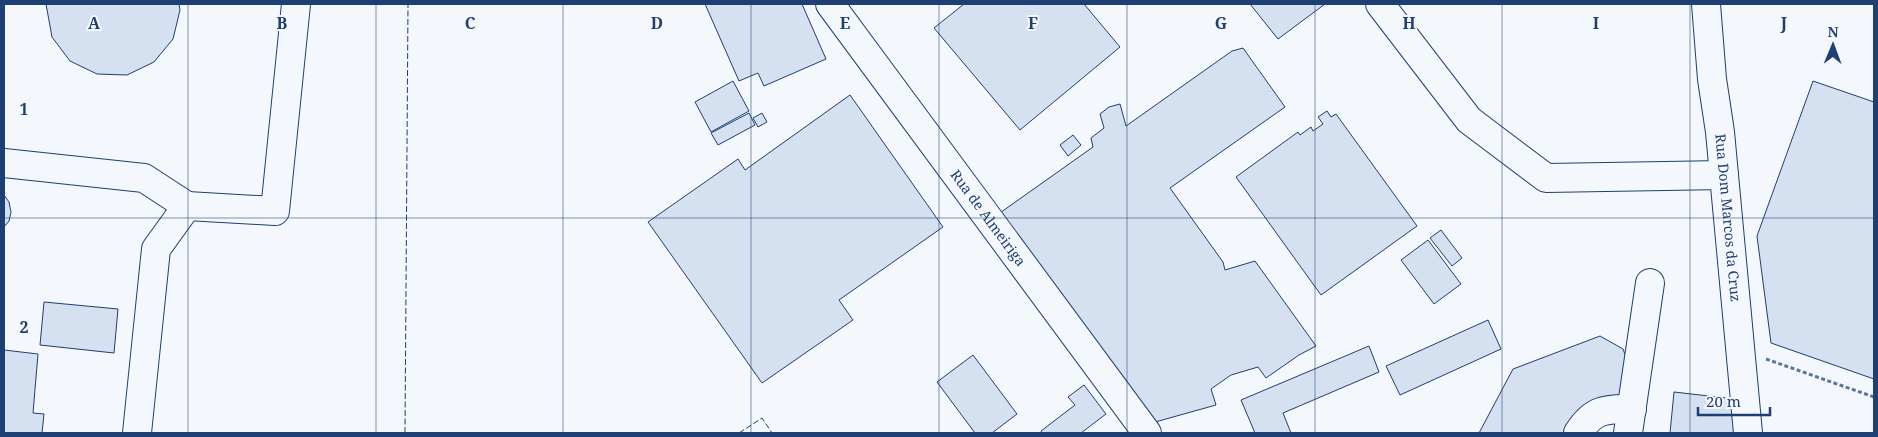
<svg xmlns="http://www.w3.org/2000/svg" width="1878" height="437" viewBox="0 0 1878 437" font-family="'Noto Serif',serif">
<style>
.building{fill:#d5e0f0;stroke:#1d3f73}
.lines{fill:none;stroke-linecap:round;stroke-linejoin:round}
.minor-casing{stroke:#1d3f73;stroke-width:30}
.path{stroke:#5e769c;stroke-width:3;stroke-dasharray:4 2.5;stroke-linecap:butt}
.minor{stroke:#f4f7fb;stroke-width:28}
.fence{stroke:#1d3f73;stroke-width:1;stroke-dasharray:6 2.5;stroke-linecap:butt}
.grid{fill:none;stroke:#1d3f73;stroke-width:1;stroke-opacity:0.55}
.labels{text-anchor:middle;stroke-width:4;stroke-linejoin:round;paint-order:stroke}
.street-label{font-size:14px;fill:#1d3f73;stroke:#f4f7fb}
.grid-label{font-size:16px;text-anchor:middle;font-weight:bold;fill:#1d3f73;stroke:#f4f7fb;stroke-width:4;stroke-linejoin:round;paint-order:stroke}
</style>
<rect width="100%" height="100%" fill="#f4f7fb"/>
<g class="building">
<path d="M46 4H179L180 10 173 39 154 62 127 75 97 74 70 61 52 37Z"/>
<path d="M705 4H802L826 59 764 86 758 73 739 81Z"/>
<path d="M964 4H1084L1120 47 1020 130 934 28Z"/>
<path d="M1250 4H1325L1278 39Z"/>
<path d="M1243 48 1285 107 1170 188 1223 262 1225 270 1255 261 1316 346 1299 355 1266 378 1258 367 1231 375 1211 389 1216 405 1148 424 997 215 1093 147 1091 138 1104 128 1100 114 1109 107 1120 104 1126 126 1232 51Z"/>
<path d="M733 81 749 111 711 132 695 102Z"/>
<path d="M1813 81 1874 102V379L1771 343 1757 236Z"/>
<path d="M850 95 943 227 839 300 853 320 762 383 648 222 738 159 745 170Z"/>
<path d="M1327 111 1331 117 1336 114 1417 226 1321 295 1236 177 1298 132 1300 135 1311 127 1313 131 1323 124 1318 117Z"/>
<path d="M749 113 755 125 718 145 711 133Z"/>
<path d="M762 113 767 122 758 127 753 118Z"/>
<path d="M1073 135 1081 145 1068 156 1060 145Z"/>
<path d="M4 195 9 202 11 212 9 221 4 227Z"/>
<path d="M1441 230 1462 258 1452 266 1430 238Z"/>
<path d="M1428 240 1461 284 1434 304 1401 260Z"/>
<path d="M44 302 118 309 114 353 40 345Z"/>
<path d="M1488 320 1501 349 1400 395 1386 366Z"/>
<path d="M1600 336 1623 349 1638 388 1571 433H1479L1513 369Z"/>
<path d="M1369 346 1379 372 1283 413 1291 433H1255L1241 400Z"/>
<path d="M4 350 38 354 33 413 44 414 42 433H4Z"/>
<path d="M973 355 1017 414 992 433H975L937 382Z"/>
<path d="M1084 385 1106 414 1081 433H1042L1041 431 1075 405 1068 397Z"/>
<path d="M1674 392 1744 400 1740 433H1670Z"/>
</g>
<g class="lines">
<defs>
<g id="minor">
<path id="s1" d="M830 4 1147 433"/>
<path d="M1380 4 1469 120 1546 178 1724 175"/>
<path id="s2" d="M1706 4 1712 79 1720 132 1748 433"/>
<path d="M4 163 144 178 187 206"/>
<path d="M137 433 156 249 187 206 275 211 296 4"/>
<path d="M1578 433C1593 409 1605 409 1632 409"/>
<path d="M1628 433 1650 283"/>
</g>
</defs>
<use href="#minor" class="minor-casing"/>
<path class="path" d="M1766 359 1874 397"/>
<use href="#minor" class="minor"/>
<g class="fence">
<path d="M405 433 408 4"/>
<path d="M739 433 762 418 772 433"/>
</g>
</g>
<path class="grid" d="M188 4V433M376 4V433M563 4V433M751 4V433M939 4V433M1127 4V433M1315 4V433M1502 4V433M1690 4V433M4 218H1874"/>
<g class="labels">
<g class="street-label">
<text dy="5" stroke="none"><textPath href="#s2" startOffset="215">Rua Dom Marcos da Cruz</textPath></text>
<text dy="5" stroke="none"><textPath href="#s1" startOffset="266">Rua de Almeiriga</textPath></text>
</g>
</g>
<g class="grid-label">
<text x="94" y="29">A</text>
<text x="282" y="29">B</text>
<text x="470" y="29">C</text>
<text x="657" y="29">D</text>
<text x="845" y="29">E</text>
<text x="1033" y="29">F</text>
<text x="1221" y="29">G</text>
<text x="1409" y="29">H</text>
<text x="1596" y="29">I</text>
<text x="1784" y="29">J</text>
<text x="24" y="115">1</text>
<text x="24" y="333">2</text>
</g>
<rect width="1878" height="437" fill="none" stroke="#1d3f73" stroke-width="10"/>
<g transform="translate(1833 45) rotate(1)" stroke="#f4f7fb" stroke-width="4" paint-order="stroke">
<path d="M0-4L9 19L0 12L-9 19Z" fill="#1d3f73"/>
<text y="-8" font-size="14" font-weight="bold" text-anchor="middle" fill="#1d3f73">N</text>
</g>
<path d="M1698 407v8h72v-8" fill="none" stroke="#1d3f73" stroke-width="2.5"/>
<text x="1706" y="407" font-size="15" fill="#1d3f73" stroke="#f4f7fb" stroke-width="4" paint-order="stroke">20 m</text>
</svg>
